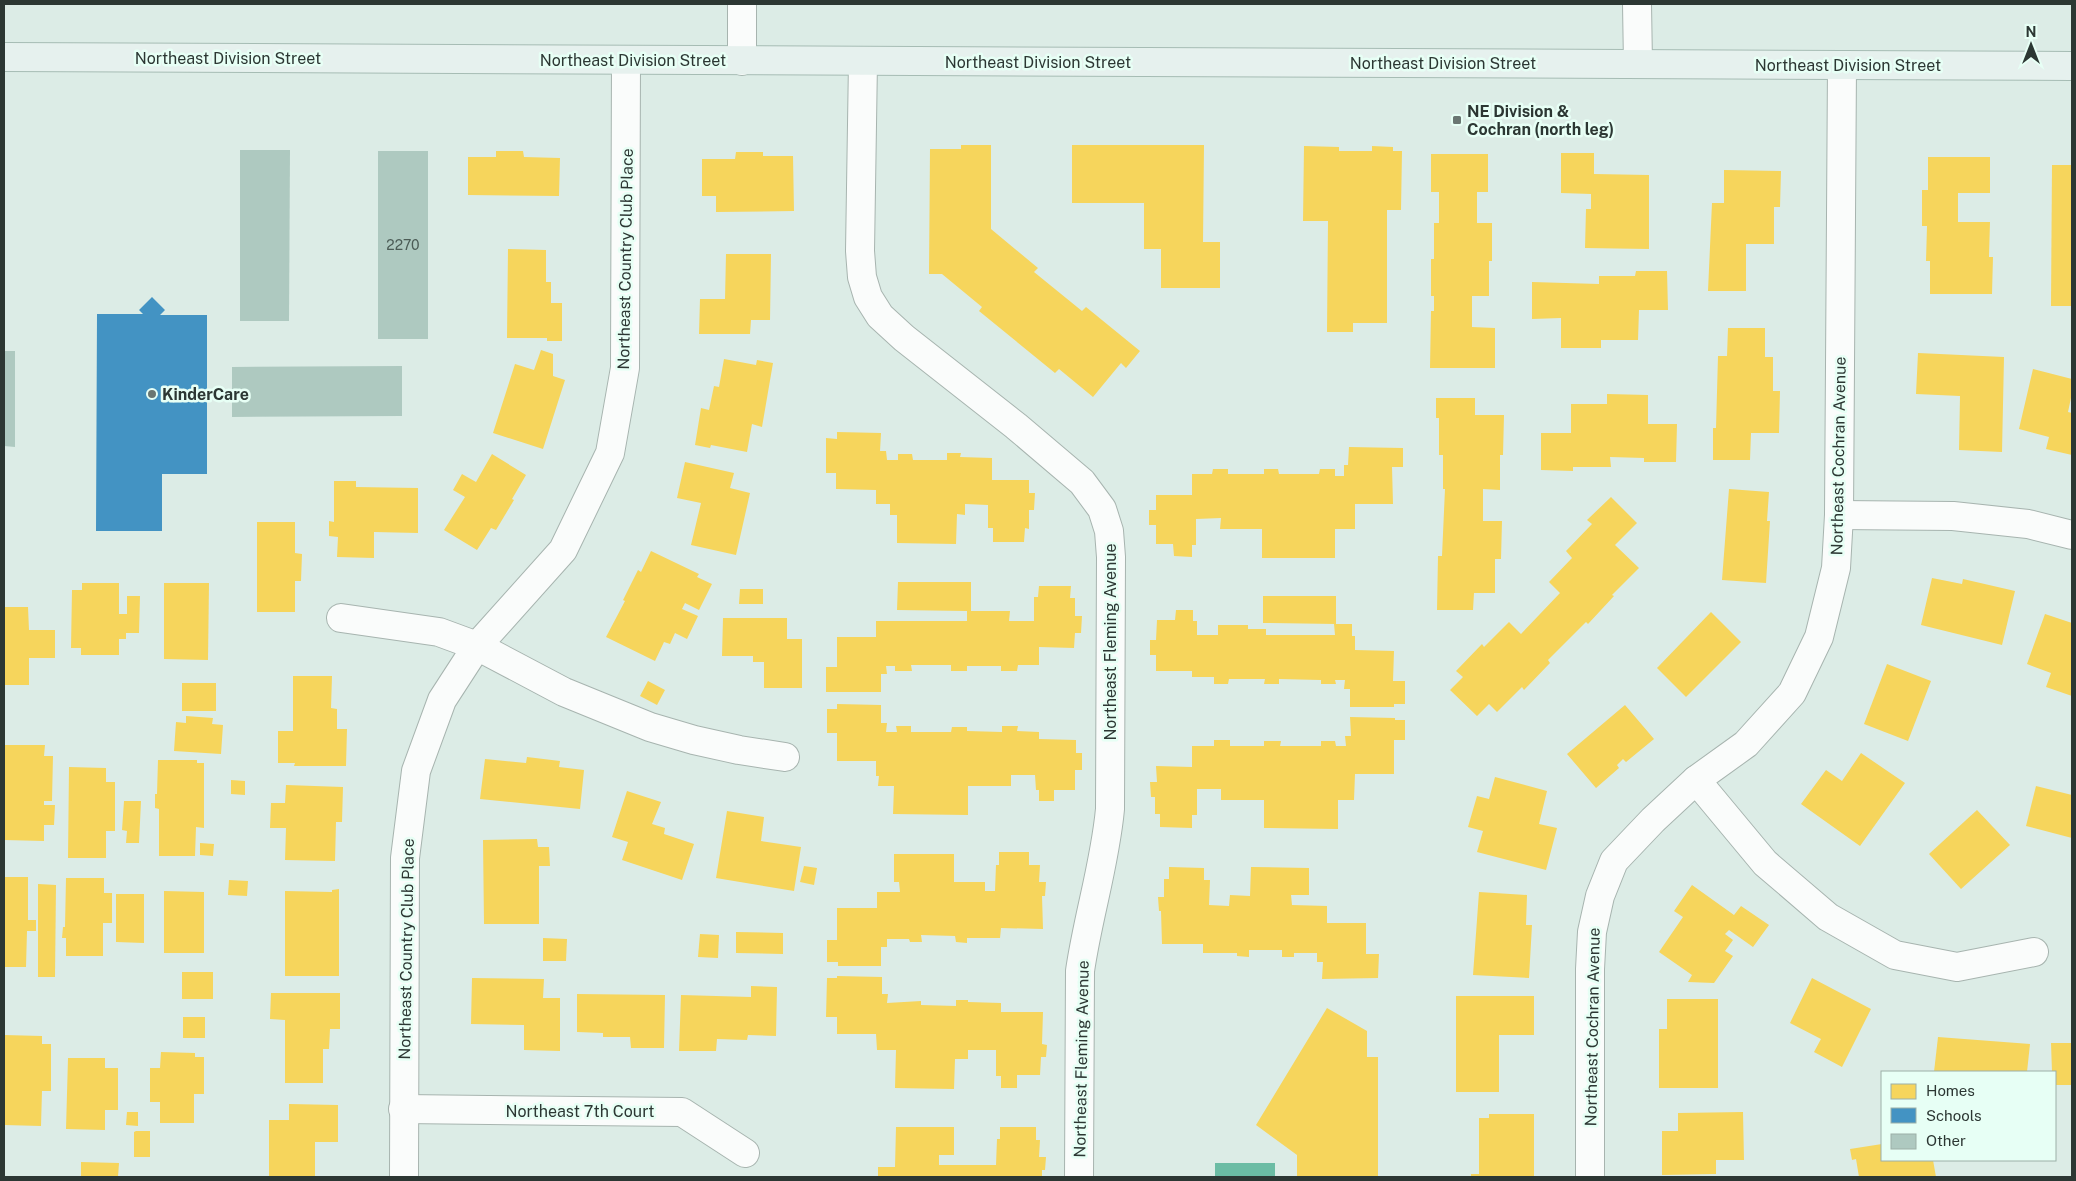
<svg xmlns="http://www.w3.org/2000/svg" width="2076" height="1181" viewBox="0 0 2076 1181" font-family="'Public Sans',sans-serif">
<style>
.water{fill:#6bbca4}
.homes{fill:#f6d55c}
.schools{fill:#4393c3}
.building{fill:#aec9c0}
.lines{fill:none;stroke-linecap:round;stroke-linejoin:round}
.minor-casing{stroke:#a7b4af;stroke-width:30}
.major-casing{stroke:#a6bcb4;stroke-width:30}
.minor{stroke:#fafcfb;stroke-width:28}
.major{stroke:#e6f1ee;stroke-width:28}
.poi-dot{fill:#6a7672;stroke:#e7fff5;stroke-width:2}
.labels{text-anchor:middle;stroke-width:5;stroke-linejoin:round;paint-order:stroke}
.number-label{font-size:14px;fill:#4c5c56}
.street-label{font-size:16px;fill:#2c3733;stroke:#e7fff5}
.poi-label{font-size:16px;font-weight:bold;fill:#2c3733;stroke:#e7fff5;text-anchor:start}
</style>
<rect width="100%" height="100%" fill="#dcece6"/>
<rect class="water" x="1215" y="1163" width="60" height="14"/>
<g class="homes">
<path d="M961 145H991V229L1038 268 1034 272 1082 311 1086 307 1140 351 1126 368 1121 363 1093 397 1059 369 1055 373 979 311 982 307 942 274H929L930 149H961Z"/>
<path d="M1072 145H1204L1203 242H1220V288H1161V249H1144V203H1072Z"/>
<path d="M1304 146 1339 147V151H1372V146L1393 147V151H1402L1401 210H1387V323H1353V332H1327L1328 221H1303Z"/>
<path d="M496 151H523L524 157 560 158 559 196 468 195V157H496Z"/>
<path d="M736 152H763V156H793L794 211 716 212V196H702V159H735Z"/>
<path d="M1561 153H1594V174L1649 175V249L1585 248 1586 209H1591V194L1561 193Z"/>
<path d="M1431 154H1488V192H1477V223H1492V261H1489V296H1472V327L1495 328V368H1430L1431 311H1434V296H1431V259H1434V223H1439V192H1431Z"/>
<path d="M1928 157H1990V193H1958V222H1990L1989 257H1993L1992 294H1930V261H1926L1927 226H1922V190H1928Z"/>
<path d="M2052 165H2072V306H2051Z"/>
<path d="M1724 170 1781 171 1780 207H1774V244H1746V291H1708L1712 203H1724Z"/>
<path d="M508 249 546 250V282H551V303H562V341H547V338H507Z"/>
<path d="M726 254H771L770 320H751L750 334H699L700 299H725Z"/>
<path d="M1636 271H1667L1668 310H1639L1638 340H1601V348H1561V318L1532 319V282L1599 284V276H1635Z"/>
<path d="M1728 328H1765V357H1773V391H1780L1779 433H1751L1750 460H1713V428H1716L1718 356H1727Z"/>
<path d="M541 350 553 354V376L565 380 543 449 493 433 515 364 534 370Z"/>
<path d="M1918 353 2004 357 2002 452 1959 450 1960 396 1916 394Z"/>
<path d="M724 359 756 365 757 360 773 363 762 427 752 424 747 452 711 445 710 448 695 445 701 408 709 410 714 386 719 387Z"/>
<path d="M2033 369 2072 379V393L2068 412 2072 413V455L2046 449 2049 437 2019 429Z"/>
<path d="M1607 394 1648 395V424H1677L1676 462H1644V458L1610 457 1611 467H1573V471L1541 470V433H1571V404H1607Z"/>
<path d="M1436 398H1475V415H1504L1503 455H1500V490L1483 489V521H1502L1501 559H1495V593H1474L1473 610H1437L1438 556H1442L1445 489H1443V455H1439V418H1436Z"/>
<path d="M837 432 881 433 880 451H886L887 460H898V454H912L913 460H947V453H961L960 457 992 458V480H1029V493H1035L1034 510H1029V529L1025 528 1024 542H993V528H988V505L965 504V515L957 514 956 544 897 543V515H890V504H876V490L836 489V473H826V438L837 439Z"/>
<path d="M1349 447 1403 448V467H1392L1393 504H1355V529H1335V558H1262V529H1220L1221 518 1196 519V545H1192V557L1174 556 1173 544H1156V525H1149V510H1156V495H1192V474H1212L1213 469H1228V474H1264V469H1278L1279 474H1319L1320 469H1335V476H1344V465H1348Z"/>
<path d="M492 454 526 475 512 499 514 500 496 530 491 528 477 550 444 530 465 497 453 490 462 474 476 482Z"/>
<path d="M685 462 734 473 730 488 750 493 736 555 691 545 701 503 677 498Z"/>
<path d="M334 481H356V487L418 488V533L374 532V558L337 557 338 537 329 536V521L334 522Z"/>
<path d="M1729 489 1769 492 1767 521H1770L1766 583 1722 580Z"/>
<path d="M1611 497 1637 523 1615 545 1639 568 1612 595 1614 596 1588 624 1586 622 1548 660 1550 663 1524 690 1522 687 1497 712 1489 704 1477 716 1450 690 1463 677 1456 671 1482 644 1484 647 1509 622 1521 634 1560 593 1549 582 1572 558 1566 551 1592 524 1587 520Z"/>
<path d="M257 522H295V553L302 554 301 581H295V612H257Z"/>
<path d="M651 551 699 574 697 577 712 584 699 610 685 603 682 609 698 616 687 639 675 633 670 644 664 642 655 661 606 637 625 601 623 600 638 570 641 572Z"/>
<path d="M1932 578 1962 584 1963 579 2015 591 2002 645 1921 625Z"/>
<path d="M898 582H971V611H1010L1009 621H1034V597H1038L1039 586H1071L1070 598H1075V616H1082L1081 633H1075L1074 648 1039 647V665H1018L1017 671H1001V666H967V671H951V665H911L912 671H895V666H886L887 674H881V692H826V667H837V637H876V621H967V611L897 610Z"/>
<path d="M82 583H119V614H127V596H140L139 633H126V639H119V655H81V648H71L72 590H82Z"/>
<path d="M164 583H209L208 660 164 659Z"/>
<path d="M740 589H763V604H739Z"/>
<path d="M1263 596H1336V624L1263 623Z"/>
<path d="M4 607H28L29 630H55V658H29V685H4Z"/>
<path d="M1176 610H1193V621H1197V635H1218V625H1248V629H1266V635H1335L1334 624H1352V636H1355V650L1394 651 1393 681H1405V704H1394V707H1350V689H1344L1345 680H1335L1336 684H1321V680L1279 679V684H1264L1265 679H1229L1228 684H1214V677H1192V671H1156V655H1150V640H1156L1157 620H1175Z"/>
<path d="M1711 612 1741 642 1686 697 1657 668Z"/>
<path d="M2045 614 2072 623V696L2046 687 2051 673 2027 664Z"/>
<path d="M723 618H787V639H802V688H764V662H753V656H722Z"/>
<path d="M1887 664 1931 681 1908 741 1864 724Z"/>
<path d="M293 676H332L331 708 337 709V729H347L346 766H294L295 763H278V731H293Z"/>
<path d="M648 681 665 690 657 705 640 696Z"/>
<rect x="182" y="683" width="34" height="28"/>
<path d="M837 704 881 705V723H887L886 732H897L896 726H911V732H951L952 727H967V731L1002 732V726H1018L1017 731 1039 732V739L1076 740V753H1082V770H1075V790H1054V801H1039V790H1036L1035 775H1011V786H968V815L893 814 894 786H878L879 776H876V761H837V733H827V709H837Z"/>
<path d="M1625 705 1654 739 1626 762 1623 759 1617 765 1619 768 1596 788 1567 754Z"/>
<path d="M186 716 213 718 212 724 223 725 221 754 174 751 176 722 186 723Z"/>
<path d="M1350 717 1395 718V720H1405V740H1394V774H1355L1354 800H1338V829L1264 828V800H1221V789H1197V815H1192V828L1160 827V814H1155V797H1151L1150 782H1157L1156 766 1192 767V746H1214V740H1230V746H1264V741H1281L1280 746H1321V741H1335L1336 746H1346L1345 736H1351Z"/>
<path d="M5 745H45L44 756H53L52 801H44V805H55L54 825H44V841L4 840Z"/>
<path d="M1861 753 1905 783 1860 846 1801 804 1826 770 1842 781Z"/>
<path d="M527 757 560 761 559 767 584 770 580 809 480 799 485 759 526 763Z"/>
<path d="M158 760H197V763H204V828L196 827 195 856H159V809L155 808V794H157Z"/>
<path d="M69 767 106 768V782H115V831H106V858H68Z"/>
<path d="M1495 777 1547 791 1539 824 1557 828 1546 870 1477 852 1483 831 1468 827 1477 796 1489 799Z"/>
<path d="M231 780 245 781V795L231 794Z"/>
<path d="M286 785 343 787 342 822H336L335 861 285 860 286 828H270L271 803H285Z"/>
<path d="M2036 786 2072 795V838L2026 826Z"/>
<path d="M627 791 661 802 652 824 665 828 664 834 694 844 682 880 622 860 628 842 612 837Z"/>
<path d="M124 801H141L139 843H126L127 831 122 830Z"/>
<path d="M1977 810 2010 845 1961 889 1929 854Z"/>
<path d="M727 811 764 817 761 841 801 847 794 891 716 878Z"/>
<path d="M537 839 538 847H549L550 866H539V924H484L483 840Z"/>
<path d="M200 843 214 844 213 856 200 855Z"/>
<path d="M999 852H1029V865H1040L1039 882H1046L1045 896H1042L1043 929 1001 928 1000 938H967V943L956 942 955 936 921 935 922 942H910L909 939H887V947H881V966H838V962H827V940H837V908H877V892H900L899 882H894V854H954V882H985V891H995L996 865H999Z"/>
<path d="M804 866 817 868 814 885 800 882Z"/>
<path d="M1169 867 1204 868V880H1210L1209 905 1229 906 1230 895 1250 896 1251 867 1309 868V895H1291L1292 905 1327 906V923H1366V954H1379L1378 978 1322 979 1323 962H1317V953H1294V957H1282V950H1249V957L1237 956V953H1203V944H1162L1161 911H1159L1158 897H1164V879H1169Z"/>
<path d="M4 877H28V920H36V931H27L26 967H4Z"/>
<path d="M66 878H104V893H112V923H103V956H66V938H62L63 927H65Z"/>
<path d="M229 880 248 881 247 896 228 895Z"/>
<path d="M38 884 56 885 55 977H38Z"/>
<path d="M1692 885 1734 915 1741 906 1769 925 1753 947 1729 930 1725 934 1733 940 1725 951 1733 956 1714 983 1688 982 1692 975 1659 952 1683 917 1674 911Z"/>
<path d="M339 889V976H285V891L332 892V890Z"/>
<path d="M164 891 204 892V953H164Z"/>
<path d="M1479 892 1527 895 1526 925H1532L1529 978 1473 975Z"/>
<path d="M116 894H144V943L116 942Z"/>
<path d="M736 932 783 933V954L736 953Z"/>
<path d="M700 934 719 935 718 958 698 957Z"/>
<path d="M543 938 567 939 566 961H543Z"/>
<rect x="182" y="972" width="31" height="27"/>
<path d="M837 976 882 977V994H888L887 1003 921 1001V1005L956 1006V1000H968V1002L1001 1003V1012H1043L1042 1044 1047 1045 1046 1057H1041L1040 1075H1017V1088H1001V1076H996V1050H968V1059H955L954 1089 895 1088 896 1050H877L876 1034H837V1017H826L827 978H837Z"/>
<path d="M472 978 544 979 543 998H560V1051L524 1050V1025L471 1024Z"/>
<path d="M1812 978 1871 1009 1842 1067 1814 1052 1821 1039 1790 1023Z"/>
<path d="M751 986 777 987 776 1036 748 1035 747 1040 717 1039 716 1051H679L681 995 751 997Z"/>
<path d="M271 993H340V1029H330L329 1049H323V1083H285V1020L270 1019Z"/>
<path d="M577 994 665 995 664 1048H631L630 1037H603V1033L577 1032Z"/>
<path d="M1456 996H1534V1035H1499V1092H1456Z"/>
<path d="M1667 999H1718V1088H1659V1029H1667Z"/>
<path d="M1327 1008 1367 1031V1057H1378V1177H1297V1155L1256 1125Z"/>
<rect x="183" y="1017" width="22" height="21"/>
<path d="M4 1035 42 1036V1044H51V1091H42L41 1126 4 1125Z"/>
<path d="M1938 1037 2030 1044 2027 1072H1934Z"/>
<path d="M2051 1043H2072V1085H2055V1072H2052Z"/>
<path d="M161 1052 195 1053V1057H204V1094H194V1123H160V1102H150V1068H160Z"/>
<path d="M68 1058H105V1068H118V1110H105V1130L66 1129Z"/>
<path d="M289 1104 338 1105V1142H315V1177H269V1120H289Z"/>
<path d="M127 1112H138V1126L126 1125Z"/>
<path d="M1743 1112 1744 1160H1716V1174L1662 1175V1131H1678V1113Z"/>
<path d="M1489 1114H1534V1177H1471V1174H1479V1118H1489Z"/>
<path d="M896 1127H954V1155H939V1165H996L997 1139H1000V1127H1036V1140H1040L1039 1157H1046L1045 1170H1042V1177H878V1167H895Z"/>
<path d="M136 1131H150V1157H134V1132Z"/>
<path d="M1882 1144V1160H1933L1936 1177H1859L1856 1159 1852 1160 1850 1149Z"/>
<path d="M81 1162 119 1163 118 1177H81Z"/>
</g>
<path class="schools" d="M152 297 165 310 160 315H207V474H162V531H96L97 314H143L139 310Z"/>
<g class="building">
<path d="M240 150H290L289 321H240Z"/>
<rect x="378" y="151" width="50" height="188"/>
<path d="M4 351H15V447L4 446Z"/>
<path d="M402 366V416L232 417V367Z"/>
</g>
<g class="lines">
<defs>
<g id="minor">
<path d="M742 4V61"/>
<path d="M1637 4 1638 64"/>
<path d="M863 61 860 251 862 277 868 297 880 316 904 338 1016 426 1082 482 1102 509 1109 531 1111 557 1110 809C1105 864 1088 916 1080 971L1079 1177"/>
<path d="M1839 515 1953 516 2028 524 2072 535"/>
<path d="M341 618 439 632 477 646 564 692 650 727 694 740 739 750 785 757"/>
<path d="M1696 780 1765 863 1828 917 1895 955 1957 967 2034 952"/>
<path d="M403 1109 682 1112 745 1153"/>
<path d="M404 1177 405 858 416 771 442 700 477 646 563 550 610 453 625 368 626 60"/>
<path d="M1590 1177V969L1592 932 1600 896 1614 861 1653 820 1696 780 1746 744 1792 693 1819 637 1836 568 1839 515 1842 66"/>
</g>
<path id="major" d="M4 57 2072 66"/>
</defs>
<use href="#minor" class="minor-casing"/>
<use href="#major" class="major-casing"/>
<use href="#minor" class="minor"/>
<use href="#major" class="major"/>
</g>
<g class="poi-dot">
<rect x="1452" y="115" width="10" height="10" rx="2.5"/>
<circle cx="152" cy="394" r="5"/>
</g>
<g class="labels">
<g class="number-label">
<text x="403" y="250">2270</text>
</g>
<g class="street-label">
<text x="228" y="64">Northeast Division Street</text>
<text x="633" y="66">Northeast Division Street</text>
<text x="1038" y="68">Northeast Division Street</text>
<text x="1443" y="69">Northeast Division Street</text>
<text x="1848" y="71">Northeast Division Street</text>
<text transform="translate(625 259) rotate(-89)" y="6">Northeast Country Club Place</text>
<text transform="translate(1838 456) rotate(-89)" y="6">Northeast Cochran Avenue</text>
<text transform="translate(1110 642) rotate(-90)" y="6">Northeast Fleming Avenue</text>
<text transform="translate(406 949) rotate(-89)" y="6">Northeast Country Club Place</text>
<text transform="translate(1592 1027) rotate(-89)" y="6">Northeast Cochran Avenue</text>
<text transform="translate(1081 1059) rotate(-89)" y="6">Northeast Fleming Avenue</text>
<text x="580" y="1117">Northeast 7th Court</text>
</g>
<g class="poi-label">
<text x="1467" y="117">NE Division &amp;<tspan x="1467" dy="18">Cochran (north leg)</tspan></text>
<text x="162" y="400">KinderCare</text>
</g>
</g>
<rect width="2076" height="1181" fill="none" stroke="#2c3733" stroke-width="10"/>
<rect x="1881" y="1071" width="175" height="90" fill="#e7fff5" stroke="#9cafa7"/>
<rect x="1891" y="1084" width="25" height="15" fill="#f6d55c" stroke="#9cafa7"/>
<text x="1926" y="1096" font-size="15" fill="#2c3733">Homes</text>
<rect x="1891" y="1108" width="25" height="15" fill="#4393c3" stroke="#9cafa7"/>
<text x="1926" y="1121" font-size="15" fill="#2c3733">Schools</text>
<rect x="1891" y="1134" width="25" height="15" fill="#aec9c0" stroke="#9cafa7"/>
<text x="1926" y="1146" font-size="15" fill="#2c3733">Other</text>
<g transform="translate(2031 45)" stroke="#e7fff5" stroke-width="4" paint-order="stroke">
<path d="M0-4L9 19L0 12L-9 19Z" fill="#2c3733"/>
<text y="-8" font-size="14" font-weight="bold" text-anchor="middle" fill="#2c3733">N</text>
</g>
</svg>
